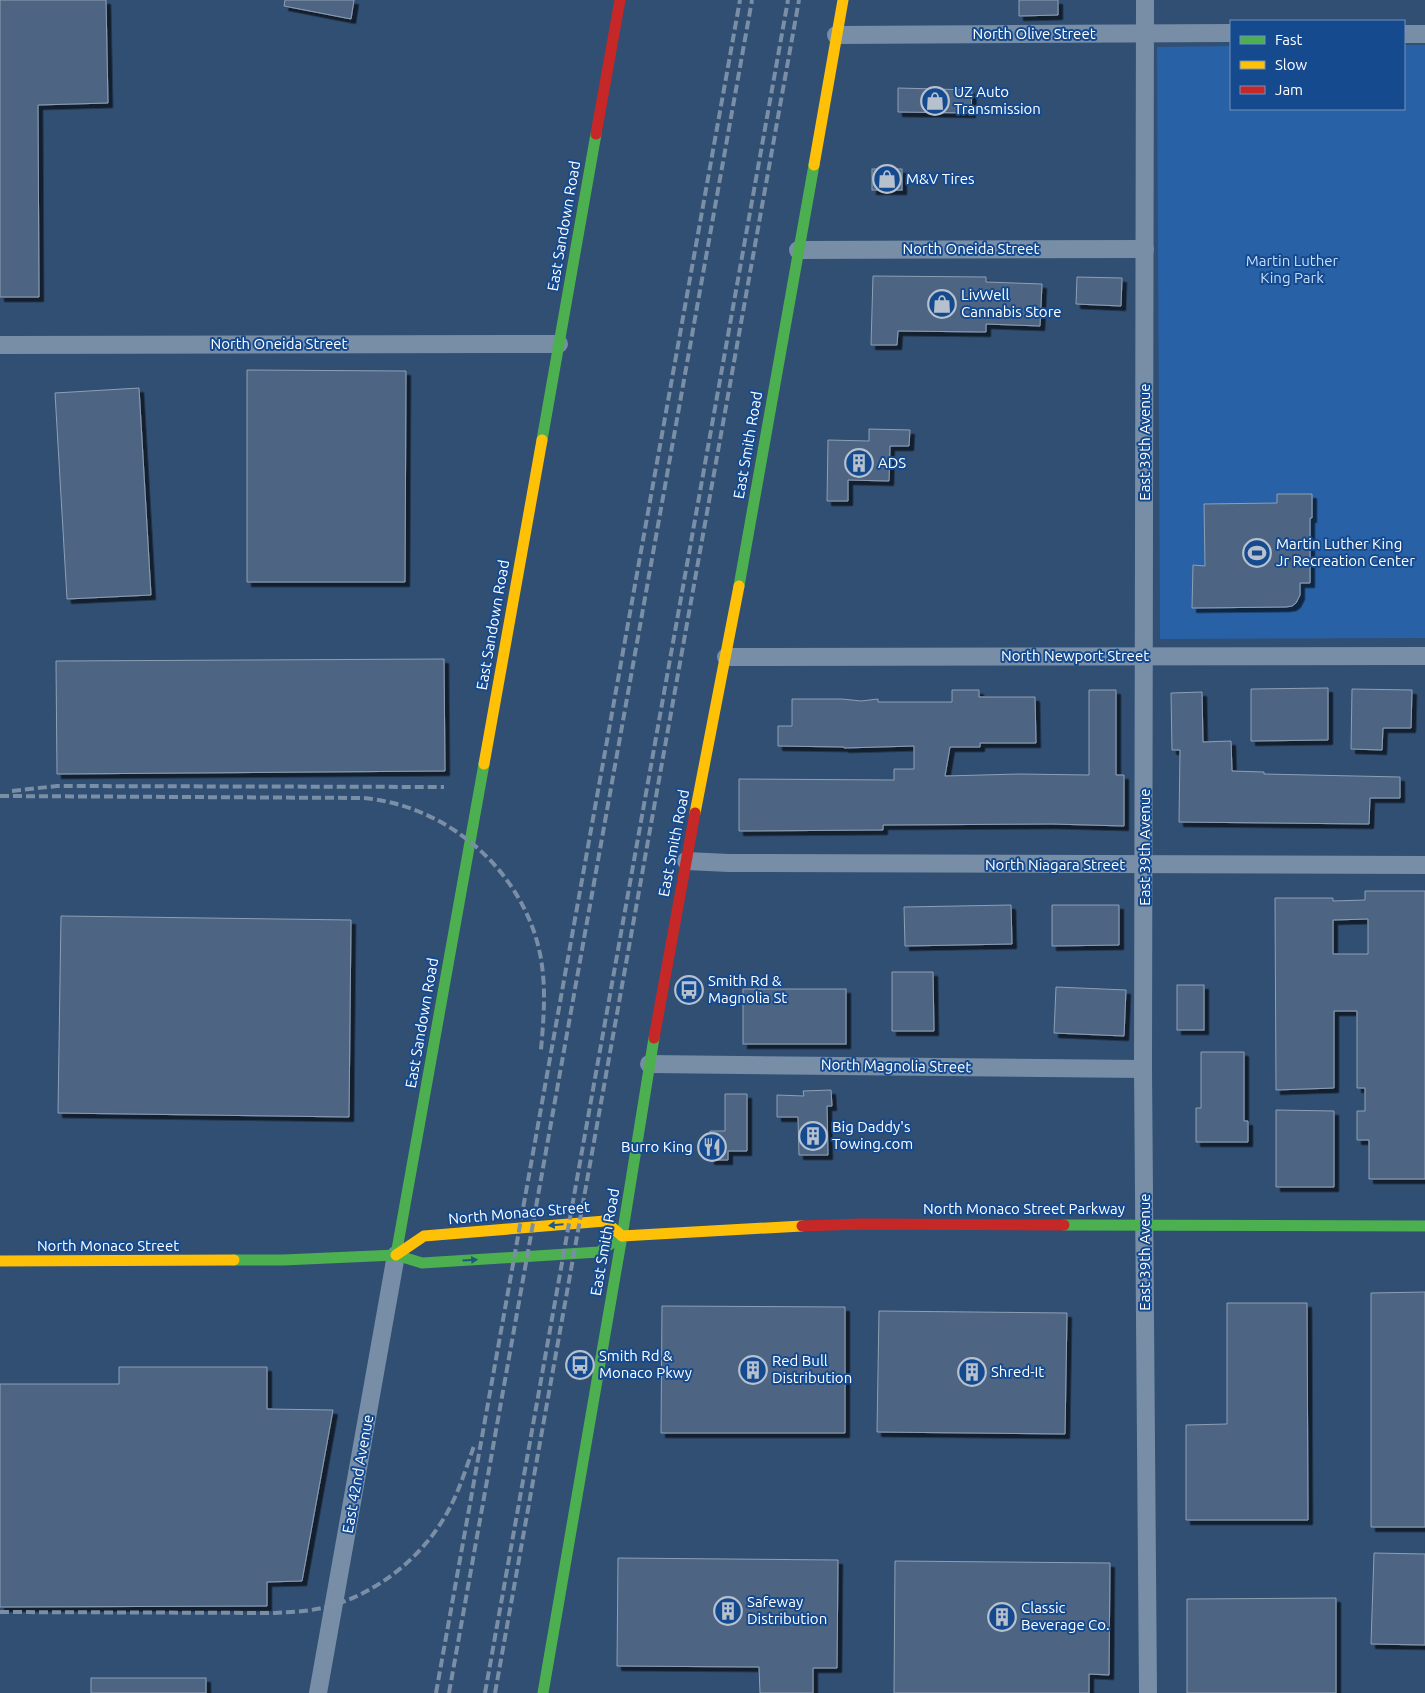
<svg xmlns="http://www.w3.org/2000/svg" width="1425" height="1693" viewBox="0 0 1425 1693" font-family="Ubuntu,sans-serif">
<style>
.green{fill:#2861a5}
.building{fill:#4e6582;stroke:#8d9fb5;fill-rule:evenodd;filter:url(#shadow)}
.lines{fill:none;stroke-linecap:round;stroke-linejoin:round}
.street{stroke:#788ea6;stroke-width:18}
.fast{stroke:#4caf50;stroke-width:11}
.slow{stroke:#ffc107;stroke-width:11}
.jam{stroke:#c62828;stroke-width:11}
.rail{stroke:#7a8ea6;stroke-width:4;stroke-dasharray:9 4;stroke-linecap:butt}
.oneway{fill:#1d5986}
.labels{text-anchor:middle;stroke-width:4;stroke-linejoin:round;paint-order:stroke}
.street-label{font-size:15px;fill:#fff;stroke:#154a8f}
.poi-label{font-size:15px;fill:#fff;stroke:#154a8f;text-anchor:start}
.park-label{font-size:15px;fill:#c7dffc;stroke:#154a8f}
</style>
<defs>
<filter id="shadow"><feDropShadow dx="4.5" dy="4.5" stdDeviation="0" flood-color="#0009"/></filter>
</defs>
<rect width="100%" height="100%" fill="#314e73"/>
<path class="green" d="M1404 45H1425V638L1160 639 1157 47 1231 46V109H1404Z"/>
<g class="building">
<path d="M0 0H106L108 103 38 105 39 297H0Z"/>
<path d="M285 0H354L351 19 284 6Z"/>
<path d="M1019 0H1058V15L1019 16Z"/>
<path d="M898 88 972 90 971 113 898 112Z"/>
<rect x="872" y="169" width="30" height="21"/>
<path d="M873 276 986 277V282L1042 284 1040 326 986 324V332L898 331 897 345H871Z"/>
<path d="M1077 277 1122 278 1121 306 1076 304Z"/>
<path d="M247 370 406 371 405 582H247Z"/>
<path d="M139 388 151 595 67 599 55 393Z"/>
<path d="M869 429 910 430 909 446H890L889 481 848 480V501H827L828 440 869 441Z"/>
<path d="M1277 494H1312V518H1310V583H1300V595L1296 603 1292 606 1286 607 1192 608 1193 565 1205 566 1204 504 1277 503Z"/>
<path d="M444 659 445 771 57 774 56 661Z"/>
<path d="M1328 688V740L1251 741V689Z"/>
<path d="M1352 689 1412 690 1411 728H1383L1382 750 1351 749Z"/>
<path d="M952 690H979V697H1035L1036 743H980V747H950L945 776 1019 774 1089 775V690H1116V775H1124V826L1052 824 883 825V830L739 831V779L894 780V769H914V746L844 748V747L778 746V726H792V699H842L861 701 878 699V702H952Z"/>
<path d="M1202 692 1203 742 1231 741 1232 771 1264 772V774L1400 777V798H1370L1369 824 1179 822 1180 750H1172L1171 693Z"/>
<path d="M1365 891H1425V1179H1369V1140H1357V1111H1365V1088H1357V1011H1334V1088L1276 1090 1275 898H1333V901L1365 900ZM1368 919V954H1333V920Z"/>
<path d="M1011 905 1012 944 905 946 904 907Z"/>
<path d="M1052 905H1119V945L1052 946Z"/>
<path d="M61 916 351 920 349 1117 58 1113Z"/>
<path d="M892 972H933L934 1031H892Z"/>
<rect x="1177" y="985" width="27" height="45"/>
<path d="M1056 987 1126 990 1124 1036 1054 1033Z"/>
<rect x="743" y="989" width="103" height="55"/>
<path d="M1201 1052H1244V1121H1248V1142H1196V1108H1201Z"/>
<path d="M831 1090 832 1106H827L828 1155H799L798 1117H777V1095L804 1096 803 1091Z"/>
<path d="M725 1094H747V1151H728V1160H710V1131H725Z"/>
<path d="M1276 1110 1334 1111V1187H1276Z"/>
<path d="M1425 1292V1527H1371V1293Z"/>
<path d="M1227 1303H1307L1308 1520H1186V1425L1227 1424Z"/>
<path d="M662 1306 845 1307V1433H661Z"/>
<path d="M879 1311 1067 1313 1065 1434 877 1432Z"/>
<path d="M119 1367H267V1409L333 1410 302 1581 267 1582V1606L0 1607V1384H119Z"/>
<path d="M1374 1553 1425 1554V1645L1371 1644Z"/>
<path d="M618 1558 838 1560 837 1668H813V1693H760L759 1667 617 1666Z"/>
<path d="M895 1561 1110 1563 1109 1675 1089 1674V1693H894Z"/>
<path d="M1336 1598V1693H1187V1599Z"/>
<rect x="91" y="1678" width="115" height="15"/>
</g>
<g class="lines">
<g class="street">
<path d="M1145 0 1143 1069 1148 1693"/>
<path d="M1404 34H1425"/>
<path d="M836 35 1231 33"/>
<path d="M798 250 1145 249"/>
<path d="M0 345 559 344"/>
<path d="M726 657 1425 656"/>
<path d="M686 861 729 863 1425 865"/>
<path d="M649 1064 1143 1069"/>
<path d="M318 1693 396 1255"/>
</g>
<g class="fast">
<path d="M542 440 596 134"/>
<path d="M739 586 814 165"/>
<path d="M1064 1225 1425 1226"/>
<path d="M396 1255 484 764"/>
<path d="M234 1260H283L396 1255 422 1263 599 1252 622 1236"/>
<path d="M543 1693 622 1236 654 1038"/>
</g>
<g class="slow">
<path d="M814 165 843 0"/>
<path d="M484 764 542 440"/>
<path d="M695 813 739 586"/>
<path d="M622 1236 802 1226"/>
<path d="M396 1255 424 1236 605 1221 622 1236"/>
<path d="M0 1261 234 1260"/>
</g>
<g class="jam">
<path d="M596 134 620 0"/>
<path d="M654 1038 695 813"/>
<path d="M802 1226 861 1224 1064 1225"/>
</g>
<g class="rail">
<path d="M12 791 57 786 444 787"/>
<path d="M0 796 363 798C444 805 517 865 538 945 547 980 544 1015 541 1050"/>
<path d="M0 1612 274 1613C294 1612 314 1611 334 1605 381 1590 423 1556 447 1513 459 1492 466 1468 474 1446"/>
<path d="M436 1693 740 0"/>
<path d="M449 1693 752 0"/>
<path d="M485 1693 788 0"/>
<path d="M495 1693 799 0"/>
</g>
</g>
<defs><path id="oneway-solid" d="M-6-.8H1V-3.2L6.5 0L1 3.2V.8H-6Z" transform="scale(1.25)"/></defs>
<g class="oneway">
<use href="#oneway-solid" transform="translate(556 1225) rotate(175)"/>
<use href="#oneway-solid" transform="translate(470 1260) rotate(-4)"/>
</g>
<defs>
<symbol id="shop-ring" viewBox="-11 -11 22 22"><circle r="9.5" fill="#154a8f" stroke="#b7c1ce" stroke-width="1.5"/><path d="M-5-2.5h2.3a2.7 3.5 0 0 1 5.4 0H5L5.5 6h-11ZM-1.5-2.5h3a1.5 2.3 0 0 0-3 0Z" fill="#b7c1ce"/></symbol>
<symbol id="building-ring" viewBox="-11 -11 22 22"><circle r="9.5" fill="#154a8f" stroke="#b7c1ce" stroke-width="1.5"/><path d="M-4-6H4V6H1V3H-1V6H-4ZM-2.5-4.3h1.7v1.8h-1.7ZM.8-4.3h1.7v1.8H.8ZM-2.5-1h1.7V.8h-1.7ZM.8-1h1.7V.8H.8Z" fill="#b7c1ce"/></symbol>
<symbol id="stadium-ring" viewBox="-11 -11 22 22"><circle r="9.5" fill="#154a8f" stroke="#b7c1ce" stroke-width="1.5"/><path d="M0-5a6.5 5 0 1 0 0 10a6.5 5 0 1 0 0-10ZM-3.5-1.8h7v3.6h-7Z" fill="#b7c1ce"/></symbol>
<symbol id="bus-ring" viewBox="-11 -11 22 22"><circle r="9.5" fill="#154a8f" stroke="#b7c1ce" stroke-width="1.5"/><path d="M-5-6H5V4H4V6H2V4H-2V6H-4V4H-5ZM-3.5-4V0h7V-4ZM-3.5 1.2v1.5H-2V1.2ZM2 1.2v1.5H3.5V1.2Z" fill="#b7c1ce"/></symbol>
<symbol id="restaurant-ring" viewBox="-11 -11 22 22"><circle r="9.5" fill="#154a8f" stroke="#b7c1ce" stroke-width="1.5"/><path d="M-5-6h1v4h1v-4h1v4h1v-4h1v5L-1.5 .5V6h-2V.5L-5-1ZM5-6V6H3V1.5H1.5Q1.5-4 5-6Z" fill="#b7c1ce"/></symbol>
</defs>
<g fill-rule="evenodd">
<use href="#shop-ring" x="919" y="85" width="32" height="32"/>
<use href="#shop-ring" x="871" y="163" width="32" height="32"/>
<use href="#shop-ring" x="926" y="288" width="32" height="32"/>
<use href="#building-ring" x="843" y="447" width="32" height="32"/>
<use href="#stadium-ring" x="1241" y="537" width="32" height="32"/>
<use href="#bus-ring" x="673" y="974" width="32" height="32"/>
<use href="#building-ring" x="797" y="1120" width="32" height="32"/>
<use href="#restaurant-ring" x="696" y="1131" width="32" height="32"/>
<use href="#bus-ring" x="564" y="1349" width="32" height="32"/>
<use href="#building-ring" x="737" y="1354" width="32" height="32"/>
<use href="#building-ring" x="956" y="1356" width="32" height="32"/>
<use href="#building-ring" x="712" y="1595" width="32" height="32"/>
<use href="#building-ring" x="986" y="1601" width="32" height="32"/>
</g>
<g class="labels">
<g class="street-label">
<text x="1034" y="39">North Olive Street</text>
<text transform="translate(564 226) rotate(-80)" y="5">East Sandown Road</text>
<text x="971" y="254">North Oneida Street</text>
<text x="279" y="349">North Oneida Street</text>
<text transform="translate(1145 442) rotate(-90)" y="5">East 39th Avenue</text>
<text transform="translate(748 445) rotate(-80)" y="5">East Smith Road</text>
<text transform="translate(493 625) rotate(-80)" y="5">East Sandown Road</text>
<text x="1075" y="661">North Newport Street</text>
<text transform="translate(674 843) rotate(-79)" y="5">East Smith Road</text>
<text transform="translate(1145 847) rotate(-90)" y="5">East 39th Avenue</text>
<text x="1055" y="870">North Niagara Street</text>
<text transform="translate(422 1023) rotate(-80)" y="5">East Sandown Road</text>
<text transform="translate(896 1066) rotate(1)" y="5">North Magnolia Street</text>
<text x="1024" y="1214">North Monaco Street Parkway</text>
<text transform="translate(519 1213) rotate(-5)" y="5">North Monaco Street</text>
<text transform="translate(605 1242) rotate(-80)" y="5">East Smith Road</text>
<text x="108" y="1251">North Monaco Street</text>
<text transform="translate(1145 1252) rotate(-90)" y="5">East 39th Avenue</text>
<text transform="translate(358 1474) rotate(-80)" y="5">East 42nd Avenue</text>
</g>
<g class="poi-label">
<text x="954" y="97">UZ Auto<tspan x="954" dy="17">Transmission</tspan></text>
<text x="906" y="184">M&amp;V Tires</text>
<text x="961" y="300">LivWell<tspan x="961" dy="17">Cannabis Store</tspan></text>
<text x="878" y="468">ADS</text>
<text x="1276" y="549">Martin Luther King<tspan x="1276" dy="17">Jr Recreation Center</tspan></text>
<text x="708" y="986">Smith Rd &amp;<tspan x="708" dy="17">Magnolia St</tspan></text>
<text x="832" y="1132">Big Daddy's<tspan x="832" dy="17">Towing.com</tspan></text>
<text x="693" y="1152" text-anchor="end">Burro King</text>
<text x="599" y="1361">Smith Rd &amp;<tspan x="599" dy="17">Monaco Pkwy</tspan></text>
<text x="772" y="1366">Red Bull<tspan x="772" dy="17">Distribution</tspan></text>
<text x="991" y="1377">Shred-It</text>
<text x="747" y="1607">Safeway<tspan x="747" dy="17">Distribution</tspan></text>
<text x="1021" y="1613">Classic<tspan x="1021" dy="17">Beverage Co.</tspan></text>
</g>
<g class="park-label">
<text x="1292" y="266">Martin Luther<tspan x="1292" dy="17">King Park</tspan></text>
</g>
</g>
<rect x="1230" y="20" width="175" height="90" fill="#154a8f" stroke="#7392bc"/>
<rect x="1240" y="36" width="25" height="8" fill="#4caf50" stroke="#7392bc"/>
<text x="1275" y="45" font-size="15" fill="#ffffff">Fast</text>
<rect x="1240" y="61" width="25" height="8" fill="#ffc107" stroke="#7392bc"/>
<text x="1275" y="70" font-size="15" fill="#ffffff">Slow</text>
<rect x="1240" y="86" width="25" height="8" fill="#c62828" stroke="#7392bc"/>
<text x="1275" y="95" font-size="15" fill="#ffffff">Jam</text>
</svg>
